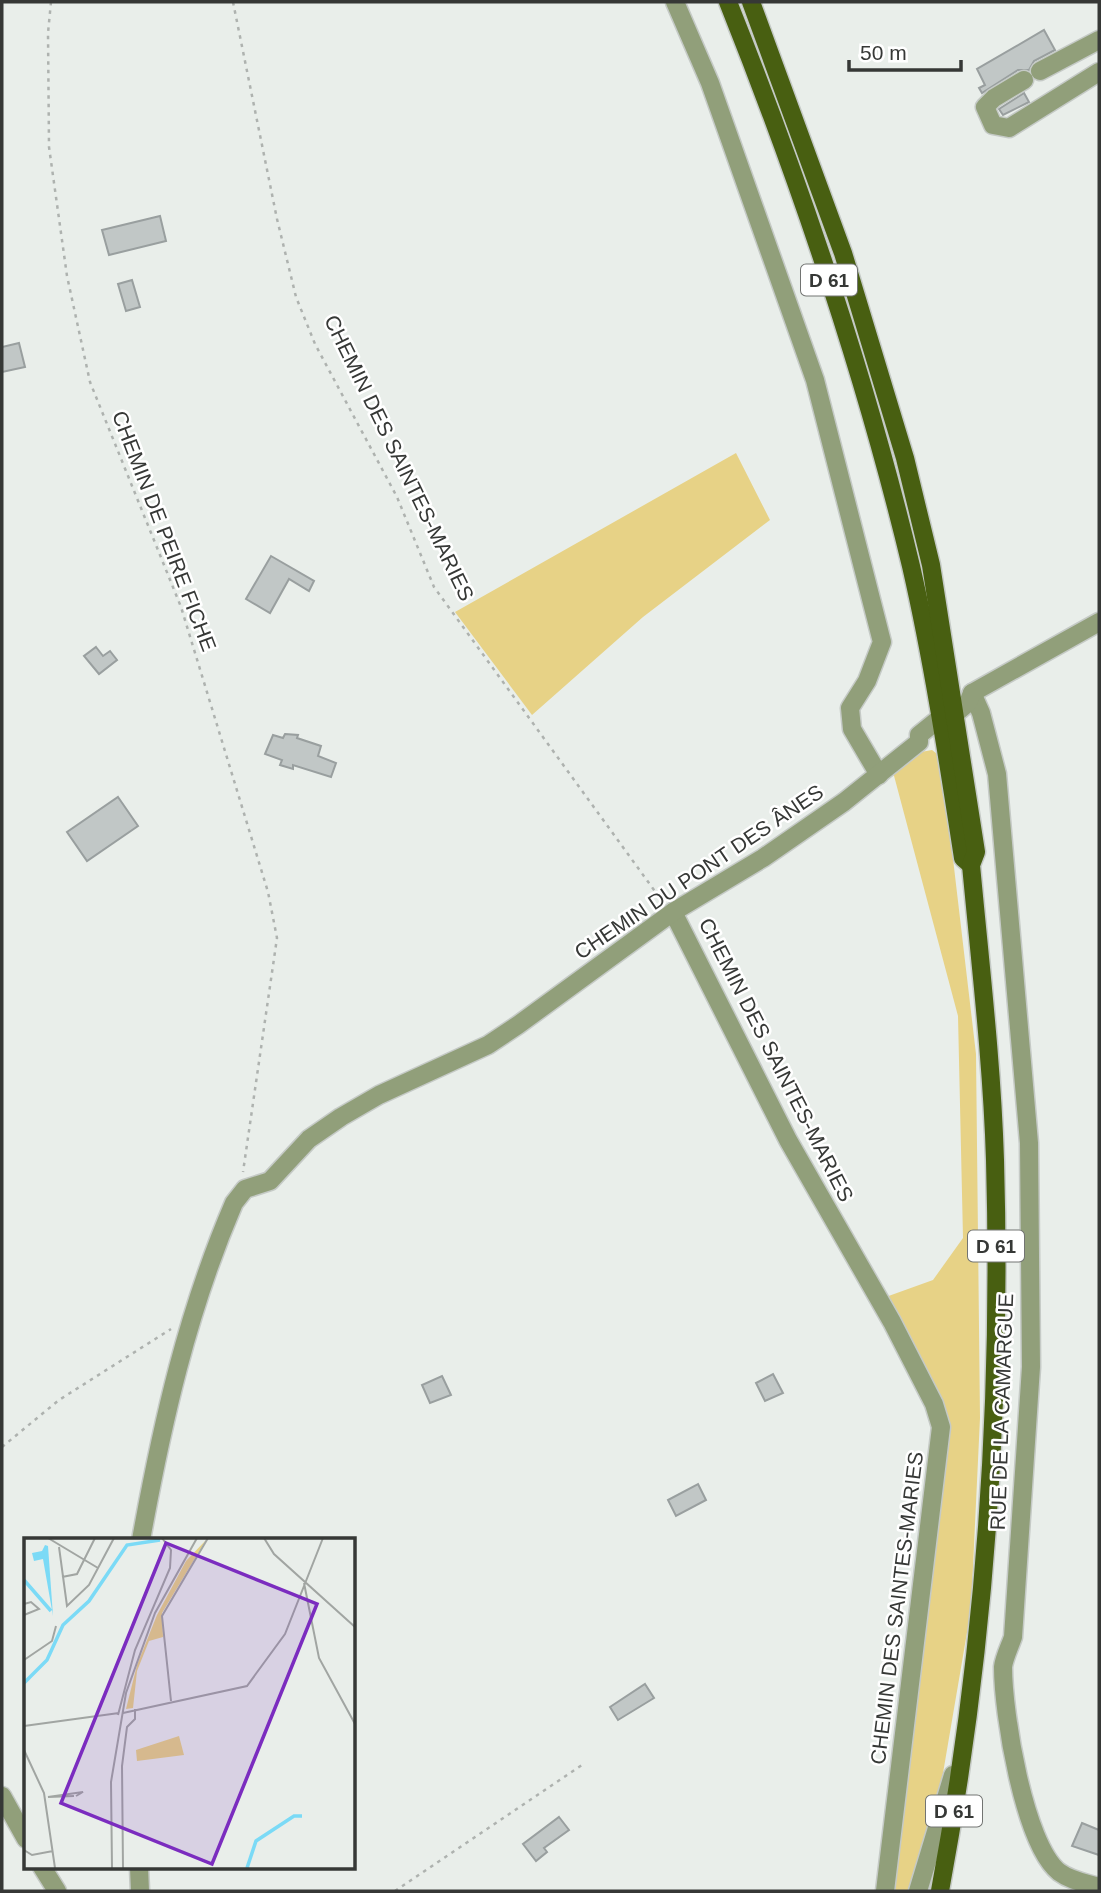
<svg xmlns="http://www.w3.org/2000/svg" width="1101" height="1893" viewBox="0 0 1101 1893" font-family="Helvetica,sans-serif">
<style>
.green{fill:#e7d286}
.building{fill:#c1c7c6;stroke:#999f9f;stroke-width:2}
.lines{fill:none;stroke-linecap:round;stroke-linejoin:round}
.minor-casing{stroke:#c5cac6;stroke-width:21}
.major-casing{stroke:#c5cac6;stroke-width:21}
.path{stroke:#aeb2af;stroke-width:2.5;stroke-dasharray:3.5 5;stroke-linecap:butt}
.minor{stroke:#919f7a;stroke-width:18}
.major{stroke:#485f11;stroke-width:18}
.labels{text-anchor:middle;stroke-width:5;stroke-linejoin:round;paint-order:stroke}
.shield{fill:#fff;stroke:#727472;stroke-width:2}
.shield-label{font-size:19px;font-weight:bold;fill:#363836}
.street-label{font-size:21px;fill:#363836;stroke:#fff}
.inset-river{fill:none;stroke:#7bdaf6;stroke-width:3.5}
.inset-road{fill:none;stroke:#a1a5a2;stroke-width:2}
.view{fill:#7b2cbf;fill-opacity:0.15;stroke:#7b2cbf;stroke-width:3.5}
.inset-edge{fill:none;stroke:#363836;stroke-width:3.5}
</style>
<rect width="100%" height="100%" fill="#e9eeea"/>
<g class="green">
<path d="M736 453 770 520 643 617 532 715 455 612Z"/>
<path d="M932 750 941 757 976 1054 980 1418 971 1609 934 1826 909 1891H889L938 1485 948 1445 946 1427 883 1298 933 1280 963 1238 958 1016 893 772 921 752Z"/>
</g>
<g class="building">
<path d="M1044 30 1055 50 1034 61 1029 70H1018L982 93 979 88 985 85 977 69Z"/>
<path d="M1024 93 1029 102 1003 115 999 109Z"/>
<path d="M160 216 166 241 109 255 102 230Z"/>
<path d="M132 280 140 307 126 311 118 284Z"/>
<path d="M19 343 25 367 2 372V347Z"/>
<path d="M271 556 314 581 309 591 289 579 270 613 246 599Z"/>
<path d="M96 647 103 656 110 651 117 660 99 674 84 656Z"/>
<path d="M285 734 298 735 297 738 321 746 318 756 336 763 331 777 293 765V769L280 765 282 760 265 754 273 735 283 738Z"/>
<path d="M118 797 138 826 87 861 67 832Z"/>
<path d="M773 1374 783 1393 765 1401 756 1383Z"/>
<path d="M442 1376 451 1395 430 1403 422 1385Z"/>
<path d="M698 1484 706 1500 676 1516 668 1500Z"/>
<path d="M645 1684 654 1698 618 1720 610 1707Z"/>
<path d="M559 1817 569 1830 544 1848 547 1852 536 1861 523 1844Z"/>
<path d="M1082 1823 1099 1830V1855L1072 1846Z"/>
</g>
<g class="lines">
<defs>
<g id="minor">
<path d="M675 2 710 83 815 380 882 642 867 681 850 708 852 729 879 775"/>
<path d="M1040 71 1099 40"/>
<path d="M1024 80 994 98 985 107 993 125 1009 128 1099 72"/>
<path d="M972 693 981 713 997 774 1029 1143 1031 1367 1013 1637C1010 1646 1004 1658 1003 1667 1003 1713 1024 1844 1059 1872 1071 1881 1086 1883 1099 1887"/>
<path d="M955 714 968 703 972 693 1099 622"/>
<path d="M673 912 788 1140 892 1322 934 1404 941 1427 885 1891"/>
<path d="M141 1540C162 1424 187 1312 234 1203L245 1189 270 1181 309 1139 341 1117 379 1095 488 1045 518 1025 673 912 763 858 844 802 919 742V735L940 718"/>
<path d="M2 1796 26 1839"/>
<path d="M42 1867 57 1891"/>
<path d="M139 1867 140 1891"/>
<path d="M918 1891 953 1775"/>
</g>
<g id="major">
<path d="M728 2C801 185 865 374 911 566 933 662 948 761 963 858L971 865"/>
<path d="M751 2 843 253 905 458 931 565 976 852 971 865C980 962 992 1062 995 1160 1002 1405 985 1650 940 1891"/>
</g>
</defs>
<use href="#minor" class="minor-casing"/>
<use href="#major" class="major-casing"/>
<g class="path">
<path d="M51 2 48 33 49 147 67 276 90 382 181 607 268 892 277 938 243 1172"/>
<path d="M233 2 277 219 296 297 315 344 397 497 434 587 662 901"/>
<path d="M2 1447 59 1400 171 1329"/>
<path d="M395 1891 582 1765"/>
</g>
<use href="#minor" class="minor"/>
<use href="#major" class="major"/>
</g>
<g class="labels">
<g class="shield">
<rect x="801" y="264.5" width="56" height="31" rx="5"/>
<rect x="968" y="1230.5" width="56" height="31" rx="5"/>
<rect x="926" y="1795.5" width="56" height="31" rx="5"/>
</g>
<g class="shield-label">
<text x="829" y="287">D 61</text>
<text x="996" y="1253">D 61</text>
<text x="954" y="1818">D 61</text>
</g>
<g class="street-label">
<text transform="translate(399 458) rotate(64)" y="7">CHEMIN DES SAINTES-MARIES</text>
<text transform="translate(164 531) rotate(69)" y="7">CHEMIN DE PEIRE FICHE</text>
<text transform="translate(699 872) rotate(-34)" y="7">CHEMIN DU PONT DES ÂNES</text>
<text transform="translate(776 1060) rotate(63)" y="7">CHEMIN DES SAINTES-MARIES</text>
<text transform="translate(1002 1412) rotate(-88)" y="7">RUE DE LA CAMARGUE</text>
<text transform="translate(897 1608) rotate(-83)" y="7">CHEMIN DES SAINTES-MARIES</text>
</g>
</g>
<g transform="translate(24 1538)">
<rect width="331" height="331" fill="#e9eeea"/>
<path d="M182 2 138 75 139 99 125 103 113 133 109 170 102 171 113 127 133 77 162 23ZM155 198 160 217 113 223 112 212Z" fill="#e7d286"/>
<path d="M21 7 24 8 29 78 19 21 10 23 8 15 18 13Z" fill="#7bdaf6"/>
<path class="inset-river" d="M0 42 27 73M0 145 23 122 39 87 65 63 103 7 136 2M223 330 232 303 270 278H278"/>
<path class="inset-road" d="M24 0 74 30M240 0 250 16 331 89M35 9 43 68 65 47 90 0M38 39 53 36 71 0M280 45 295 120 331 186M0 66 7 64 15 71 0 77M0 122 28 103 32 88M147 163 138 78 184 0M99 175 223 148 261 96 299 0M94 177 111 112 146 30 147 12 138 0M0 188 95 175M0 212 20 255 31 330M50 258 24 259 59 254 52 258M0 312 8 317 29 313M88 330 87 244 102 155 131 75 173 0M99 330 98 228 103 189 111 181V171"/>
<path class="view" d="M142 5 293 66 188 326 37 265Z"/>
<rect width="331" height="331" class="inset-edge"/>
</g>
<rect width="1101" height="1893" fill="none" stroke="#363836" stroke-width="7"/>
<path d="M849 60v10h112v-10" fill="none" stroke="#363836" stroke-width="3.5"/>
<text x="860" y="60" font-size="21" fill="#363836" stroke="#ffffff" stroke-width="5" paint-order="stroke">50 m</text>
</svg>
